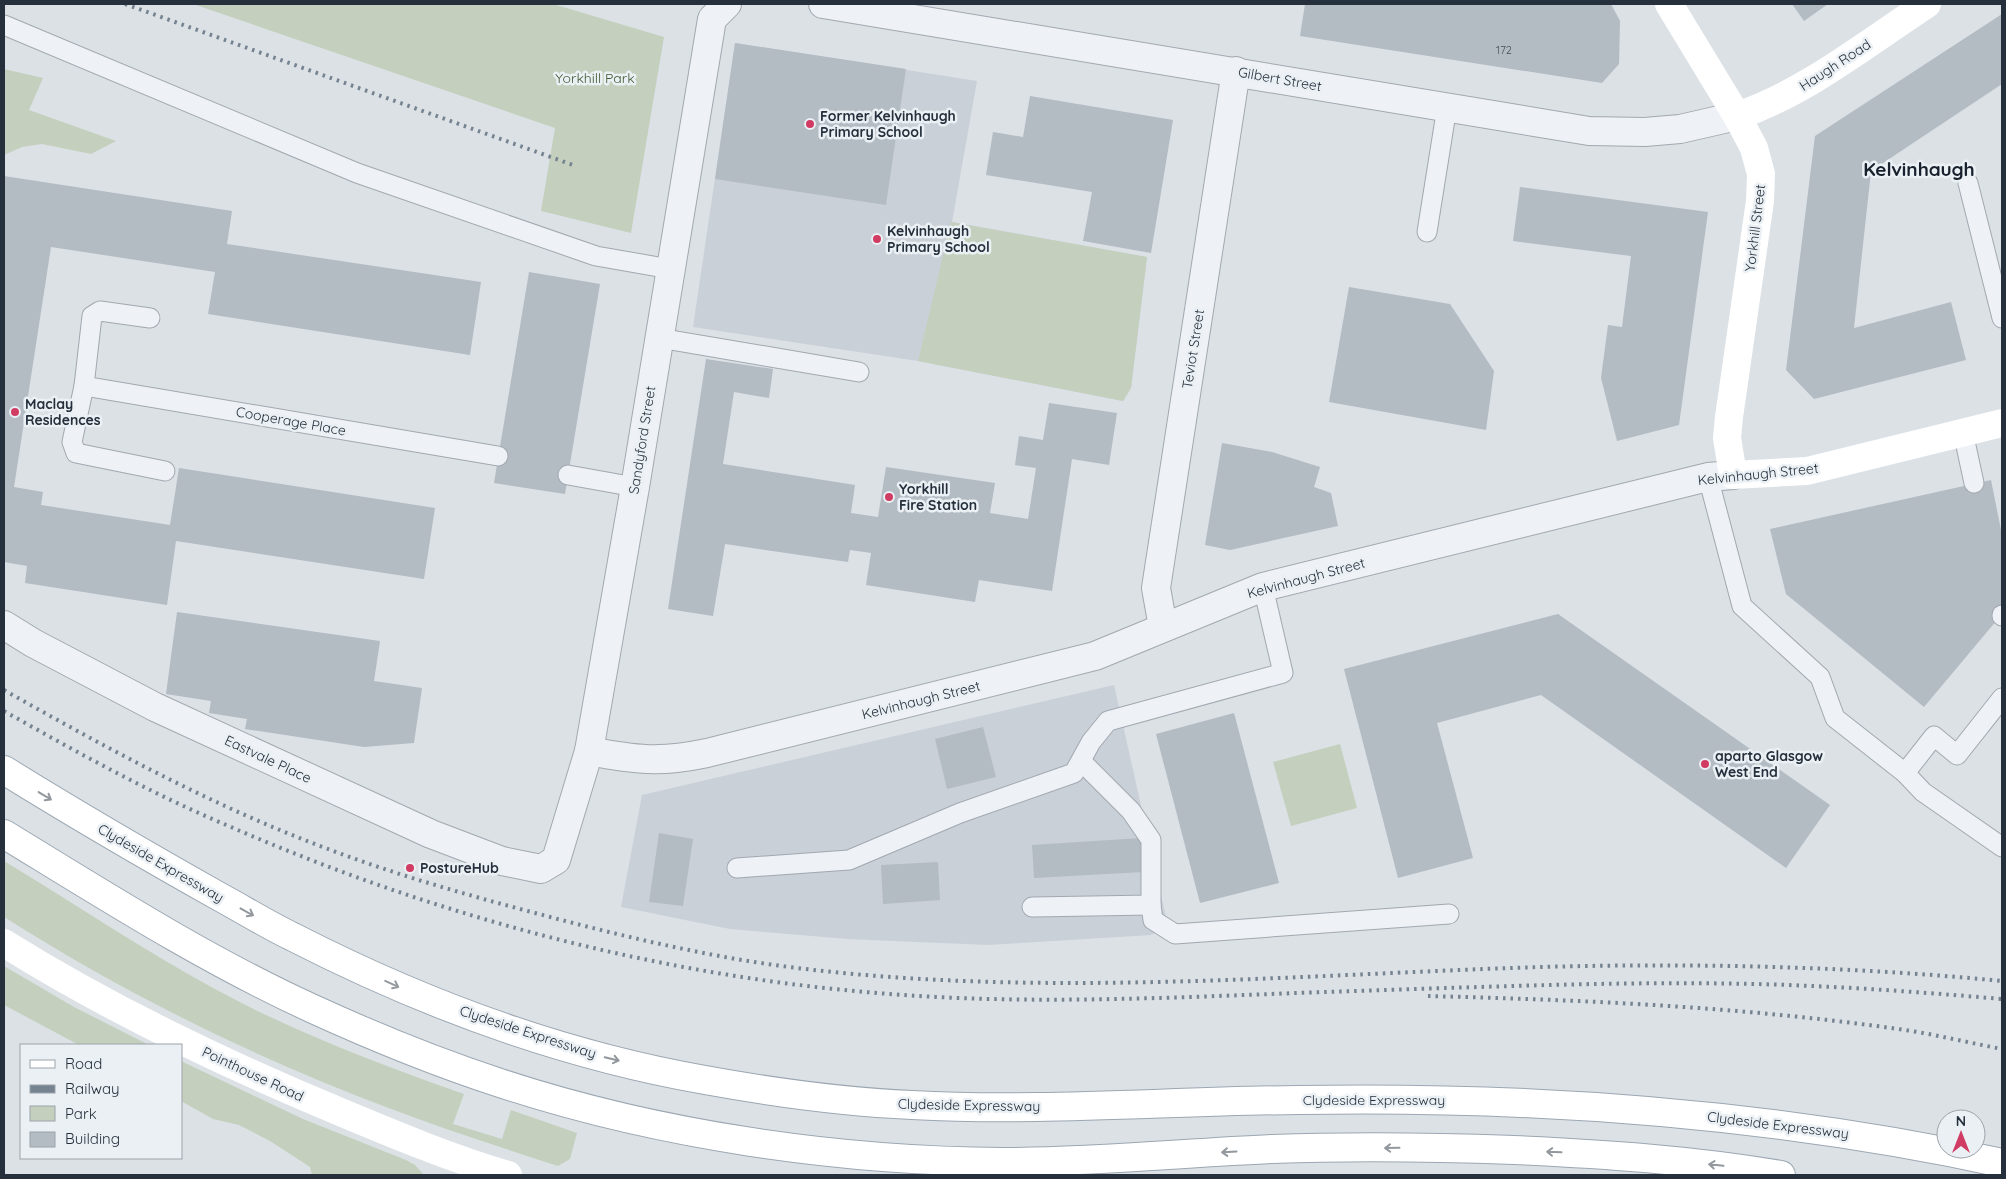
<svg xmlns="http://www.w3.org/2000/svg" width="2006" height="1179" viewBox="0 0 2006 1179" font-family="Quicksand,sans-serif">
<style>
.built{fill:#cad0d8}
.green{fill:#c4d0bd}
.building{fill:#b3bbc3}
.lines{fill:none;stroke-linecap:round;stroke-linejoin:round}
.lane-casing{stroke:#a1a8b0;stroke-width:21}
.street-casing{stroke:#a1a8b0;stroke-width:30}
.primary-casing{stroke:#9ba7b2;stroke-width:30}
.lane{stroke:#eef1f5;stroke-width:19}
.street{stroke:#eef1f5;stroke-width:28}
.secondary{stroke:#fff;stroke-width:28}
.primary{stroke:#fff;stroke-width:28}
.rail{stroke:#758290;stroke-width:4;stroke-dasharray:2.5 5;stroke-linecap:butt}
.oneway{stroke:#92989e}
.poi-dot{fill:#d03c63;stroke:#ebf0f4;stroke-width:2}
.labels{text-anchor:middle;stroke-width:5;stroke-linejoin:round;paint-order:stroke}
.number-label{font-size:11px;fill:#48535e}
.street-label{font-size:14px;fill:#25303c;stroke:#ebf0f4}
.park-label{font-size:14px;fill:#3e5832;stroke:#ebf0f4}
.poi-label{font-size:14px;font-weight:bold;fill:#25303c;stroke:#ebf0f4;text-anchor:start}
.district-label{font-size:19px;font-weight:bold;fill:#18212d;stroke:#ebf0f4}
</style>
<rect width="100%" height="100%" fill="#dce1e6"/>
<g class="built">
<path d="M735 43 977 81 952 222 1147 257 1131 388 1123 401 918 361 693 327Z"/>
<path d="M1114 685 1168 926 1151 935 988 945 847 939 730 929 621 907 642 795Z"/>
</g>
<g class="green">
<path d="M193 4H553L664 37 631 233 541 211 555 128Z"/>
<path d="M4 69 43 78 29 110 116 141 91 154 42 144 22 147 4 155Z"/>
<path d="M951 222 1147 257 1131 388 1123 401 918 361Z"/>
<path d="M1340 744 1357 808 1291 826 1273 762Z"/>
<path d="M4 861C74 903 143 950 215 989 294 1032 379 1064 464 1094L453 1124 502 1139 511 1110 577 1133 570 1159 558 1166C500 1147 443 1129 386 1107 253 1057 124 993 4 917Z"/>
<path d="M4 966 74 1007 149 1045H79L4 1005Z"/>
<path d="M181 1061 303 1119 406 1160 415 1165 424 1175H312L310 1167 270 1141 239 1125 213 1119 181 1101Z"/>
</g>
<g class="building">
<path d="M1305 4H1611L1620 21 1619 64 1602 83 1300 36Z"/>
<path d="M1792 4H1828L1804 21Z"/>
<path d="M2002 14V84L1871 171 1854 328 1951 302 1966 360 1814 399 1786 370 1815 136Z"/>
<path d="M735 43 906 69 886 205 715 179Z"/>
<path d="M1030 96 1173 120 1151 253 1083 241 1092 192 986 175 993 132 1023 137Z"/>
<path d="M4 176 232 211 227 244 481 282 470 355 208 314 215 272 51 247 14 487 43 492 41 505 170 525 179 468 435 508 424 579 176 541 167 605 25 583 27 566 4 562Z"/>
<path d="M1520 187 1708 212 1679 425 1617 441 1601 378 1608 325 1622 327 1631 256 1513 241Z"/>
<path d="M529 272 600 284 565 494 494 483Z"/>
<path d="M1349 287 1450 304 1494 371 1486 430 1329 402Z"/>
<path d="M706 359 773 369 769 398 734 392 723 464 855 485 851 513 878 517 886 467 995 483 990 513 1028 519 1036 468 1015 465 1019 436 1043 440 1049 403 1117 413 1109 465 1072 459 1052 591 979 580 975 602 866 585 871 553 850 550 848 562 725 544 713 616 668 609Z"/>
<path d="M1222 443 1272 452 1320 467 1314 487 1331 493 1338 526 1230 550 1205 545Z"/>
<path d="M1991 480 2002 535V614L1924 707 1786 594 1770 529Z"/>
<path d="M177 612 380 641 374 681 422 688 414 743 364 747 245 729 247 719 209 713 211 701 166 694Z"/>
<path d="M1558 614 1830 805 1786 868 1541 695 1437 723 1473 858 1398 878 1344 669Z"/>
<path d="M1234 713 1279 883 1200 903 1156 734Z"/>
<path d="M983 727 996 777 947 789 935 739Z"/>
<path d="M659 833 693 839 683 906 649 902Z"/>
<path d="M1141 838 1143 872 1034 878 1032 845Z"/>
<path d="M938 862 940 900 883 904 881 865Z"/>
</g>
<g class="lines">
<defs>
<g id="lane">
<path d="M4 25 357 173 596 256 670 269"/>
<path d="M1968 183 2002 318"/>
<path d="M1427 232 1447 107"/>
<path d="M150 318 100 311 92 316 84 386 72 442 76 453 165 471"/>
<path d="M659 338 859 372"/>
<path d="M84 386 498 456"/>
<path d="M1963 432 1974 483"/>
<path d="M568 475 635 487"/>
<path d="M1708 477 1742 606 1820 677 1835 718 1905 773 1923 792 2002 847"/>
<path d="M2002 615V616"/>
<path d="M1905 773 1934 736 1957 755 2002 698"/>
<path d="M737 868 849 860 960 813 1074 773 1091 742 1108 721 1283 673 1263 587"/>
<path d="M1151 905 1153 920 1175 934 1449 914"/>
<path d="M1032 907 1151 905V840L1131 811 1081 761"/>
</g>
<g id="street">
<path d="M823 4 1589 131 1645 132 1680 129 1737 116"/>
<path d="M4 625 33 643 155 707 431 834 502 861 541 869 556 860 589 751 635 487 712 19 727 4"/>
<path d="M1163 627 1156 588 1236 71"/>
<path d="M589 751C636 760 660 763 707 753L1095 656 1263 587 1708 477 1733 475"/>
</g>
<g id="primary">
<path d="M4 770C75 814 147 856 220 897 244 910 268 925 293 937 422 1003 562 1055 705 1080 771 1092 845 1102 912 1105 1040 1112 1169 1101 1298 1100 1534 1096 1771 1113 2002 1163"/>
<path d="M4 834C104 895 204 959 311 1008 372 1036 436 1062 500 1083 658 1135 838 1161 1003 1162 1093 1162 1183 1153 1272 1149 1352 1146 1433 1147 1514 1150 1603 1154 1693 1160 1781 1175"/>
</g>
</defs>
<use href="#lane" class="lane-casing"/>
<use href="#street" class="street-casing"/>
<use href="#primary" class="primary-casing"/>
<use href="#lane" class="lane"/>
<use href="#street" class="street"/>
<g class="secondary">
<path d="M1669 4 1737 116 1754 148 1761 174 1760 201 1729 417 1727 438 1733 475 1807 471 2002 423"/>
<path d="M1737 116C1807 92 1866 44 1927 4"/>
<path d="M4 943C108 1008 225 1064 338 1111 393 1134 450 1158 508 1175"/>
</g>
<use href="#primary" class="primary"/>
<g class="rail">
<path d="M125 4 573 165"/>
<path d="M4 690C108 749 215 807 328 849 402 877 478 898 554 918 634 939 715 958 797 968 1043 998 1292 975 1539 967 1693 963 1848 966 2002 981"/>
<path d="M4 711C75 751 148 792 224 824 434 916 660 977 890 994 1044 1006 1199 996 1353 991 1487 987 1621 981 1755 984 1838 986 1920 992 2002 999"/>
<path d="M1428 996C1588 1000 1747 1007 1905 1030 1938 1035 1970 1043 2002 1049"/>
</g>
</g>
<defs><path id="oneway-shaft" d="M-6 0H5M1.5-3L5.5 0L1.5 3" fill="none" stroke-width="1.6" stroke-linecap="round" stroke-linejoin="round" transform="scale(1.25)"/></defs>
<g class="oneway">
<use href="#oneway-shaft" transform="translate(45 796) rotate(31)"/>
<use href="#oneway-shaft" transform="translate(247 912) rotate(29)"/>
<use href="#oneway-shaft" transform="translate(392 984) rotate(25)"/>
<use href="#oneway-shaft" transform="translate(612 1059) rotate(14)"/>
<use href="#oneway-shaft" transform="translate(1392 1148) rotate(179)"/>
<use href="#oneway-shaft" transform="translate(1229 1152) rotate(177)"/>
<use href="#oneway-shaft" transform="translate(1554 1152) rotate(-178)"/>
<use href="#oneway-shaft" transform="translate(1716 1165) rotate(-174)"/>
</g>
<g class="poi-dot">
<circle cx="810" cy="124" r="5"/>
<circle cx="877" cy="239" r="5"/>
<circle cx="15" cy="412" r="5"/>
<circle cx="889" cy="497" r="5"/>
<circle cx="1705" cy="764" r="5"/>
<circle cx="410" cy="868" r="5"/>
</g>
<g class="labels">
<g class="number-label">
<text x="1504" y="54">172</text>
</g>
<g class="street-label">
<text transform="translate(1835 65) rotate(-33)" y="5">Haugh Road</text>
<text transform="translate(1280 79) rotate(10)" y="5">Gilbert Street</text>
<text transform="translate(1755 228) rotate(-83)" y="5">Yorkhill Street</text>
<text transform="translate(1193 349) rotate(-81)" y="5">Teviot Street</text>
<text transform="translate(291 421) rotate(10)" y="5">Cooperage Place</text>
<text transform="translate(642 440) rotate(-81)" y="5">Sandyford Street</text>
<text transform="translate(1758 474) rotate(-6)" y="5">Kelvinhaugh Street</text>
<text transform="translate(1306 578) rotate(-15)" y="5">Kelvinhaugh Street</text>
<text transform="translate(921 700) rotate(-14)" y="5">Kelvinhaugh Street</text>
<text transform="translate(268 759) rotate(25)" y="5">Eastvale Place</text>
<text transform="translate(161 863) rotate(30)" y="5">Clydeside Expressway</text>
<text transform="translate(528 1032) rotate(18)" y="5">Clydeside Expressway</text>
<text transform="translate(253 1074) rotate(25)" y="5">Pointhouse Road</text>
<text x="1374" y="1105">Clydeside Expressway</text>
<text transform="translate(969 1105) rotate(1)" y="5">Clydeside Expressway</text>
<text transform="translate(1778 1125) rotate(7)" y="5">Clydeside Expressway</text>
</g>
<g class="park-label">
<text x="595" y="83">Yorkhill Park</text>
</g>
<g class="poi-label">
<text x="820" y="121">Former Kelvinhaugh<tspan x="820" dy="16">Primary School</tspan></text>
<text x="887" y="236">Kelvinhaugh<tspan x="887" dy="16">Primary School</tspan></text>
<text x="25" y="409">Maclay<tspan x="25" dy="16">Residences</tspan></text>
<text x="899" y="494">Yorkhill<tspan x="899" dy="16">Fire Station</tspan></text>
<text x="1715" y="761">aparto Glasgow<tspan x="1715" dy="16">West End</tspan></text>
<text x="420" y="873">PostureHub</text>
</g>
<g class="district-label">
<text x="1919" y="176">Kelvinhaugh</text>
</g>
</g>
<rect width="2006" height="1179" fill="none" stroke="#25303c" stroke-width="10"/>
<rect x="20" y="1044" width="162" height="115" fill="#ebf0f4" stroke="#9ca3aa"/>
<rect x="30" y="1060" width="25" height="8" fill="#ffffff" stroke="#9ca3aa"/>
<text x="65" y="1069" font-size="15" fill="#25303c">Road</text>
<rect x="30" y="1085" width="25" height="8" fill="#758290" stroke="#9ca3aa"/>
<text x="65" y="1094" font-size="15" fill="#25303c">Railway</text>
<rect x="30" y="1106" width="25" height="15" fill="#c4d0bd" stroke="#9ca3aa"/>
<text x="65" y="1119" font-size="15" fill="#25303c">Park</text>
<rect x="30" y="1132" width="25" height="15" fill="#b3bbc3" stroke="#9ca3aa"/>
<text x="65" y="1144" font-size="15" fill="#25303c">Building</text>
<g transform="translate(1961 1134)"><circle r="24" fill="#ebf0f4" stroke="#9ca3aa"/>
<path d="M0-4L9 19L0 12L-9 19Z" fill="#d03c63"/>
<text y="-8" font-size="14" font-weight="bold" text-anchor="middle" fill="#25303c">N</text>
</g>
</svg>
